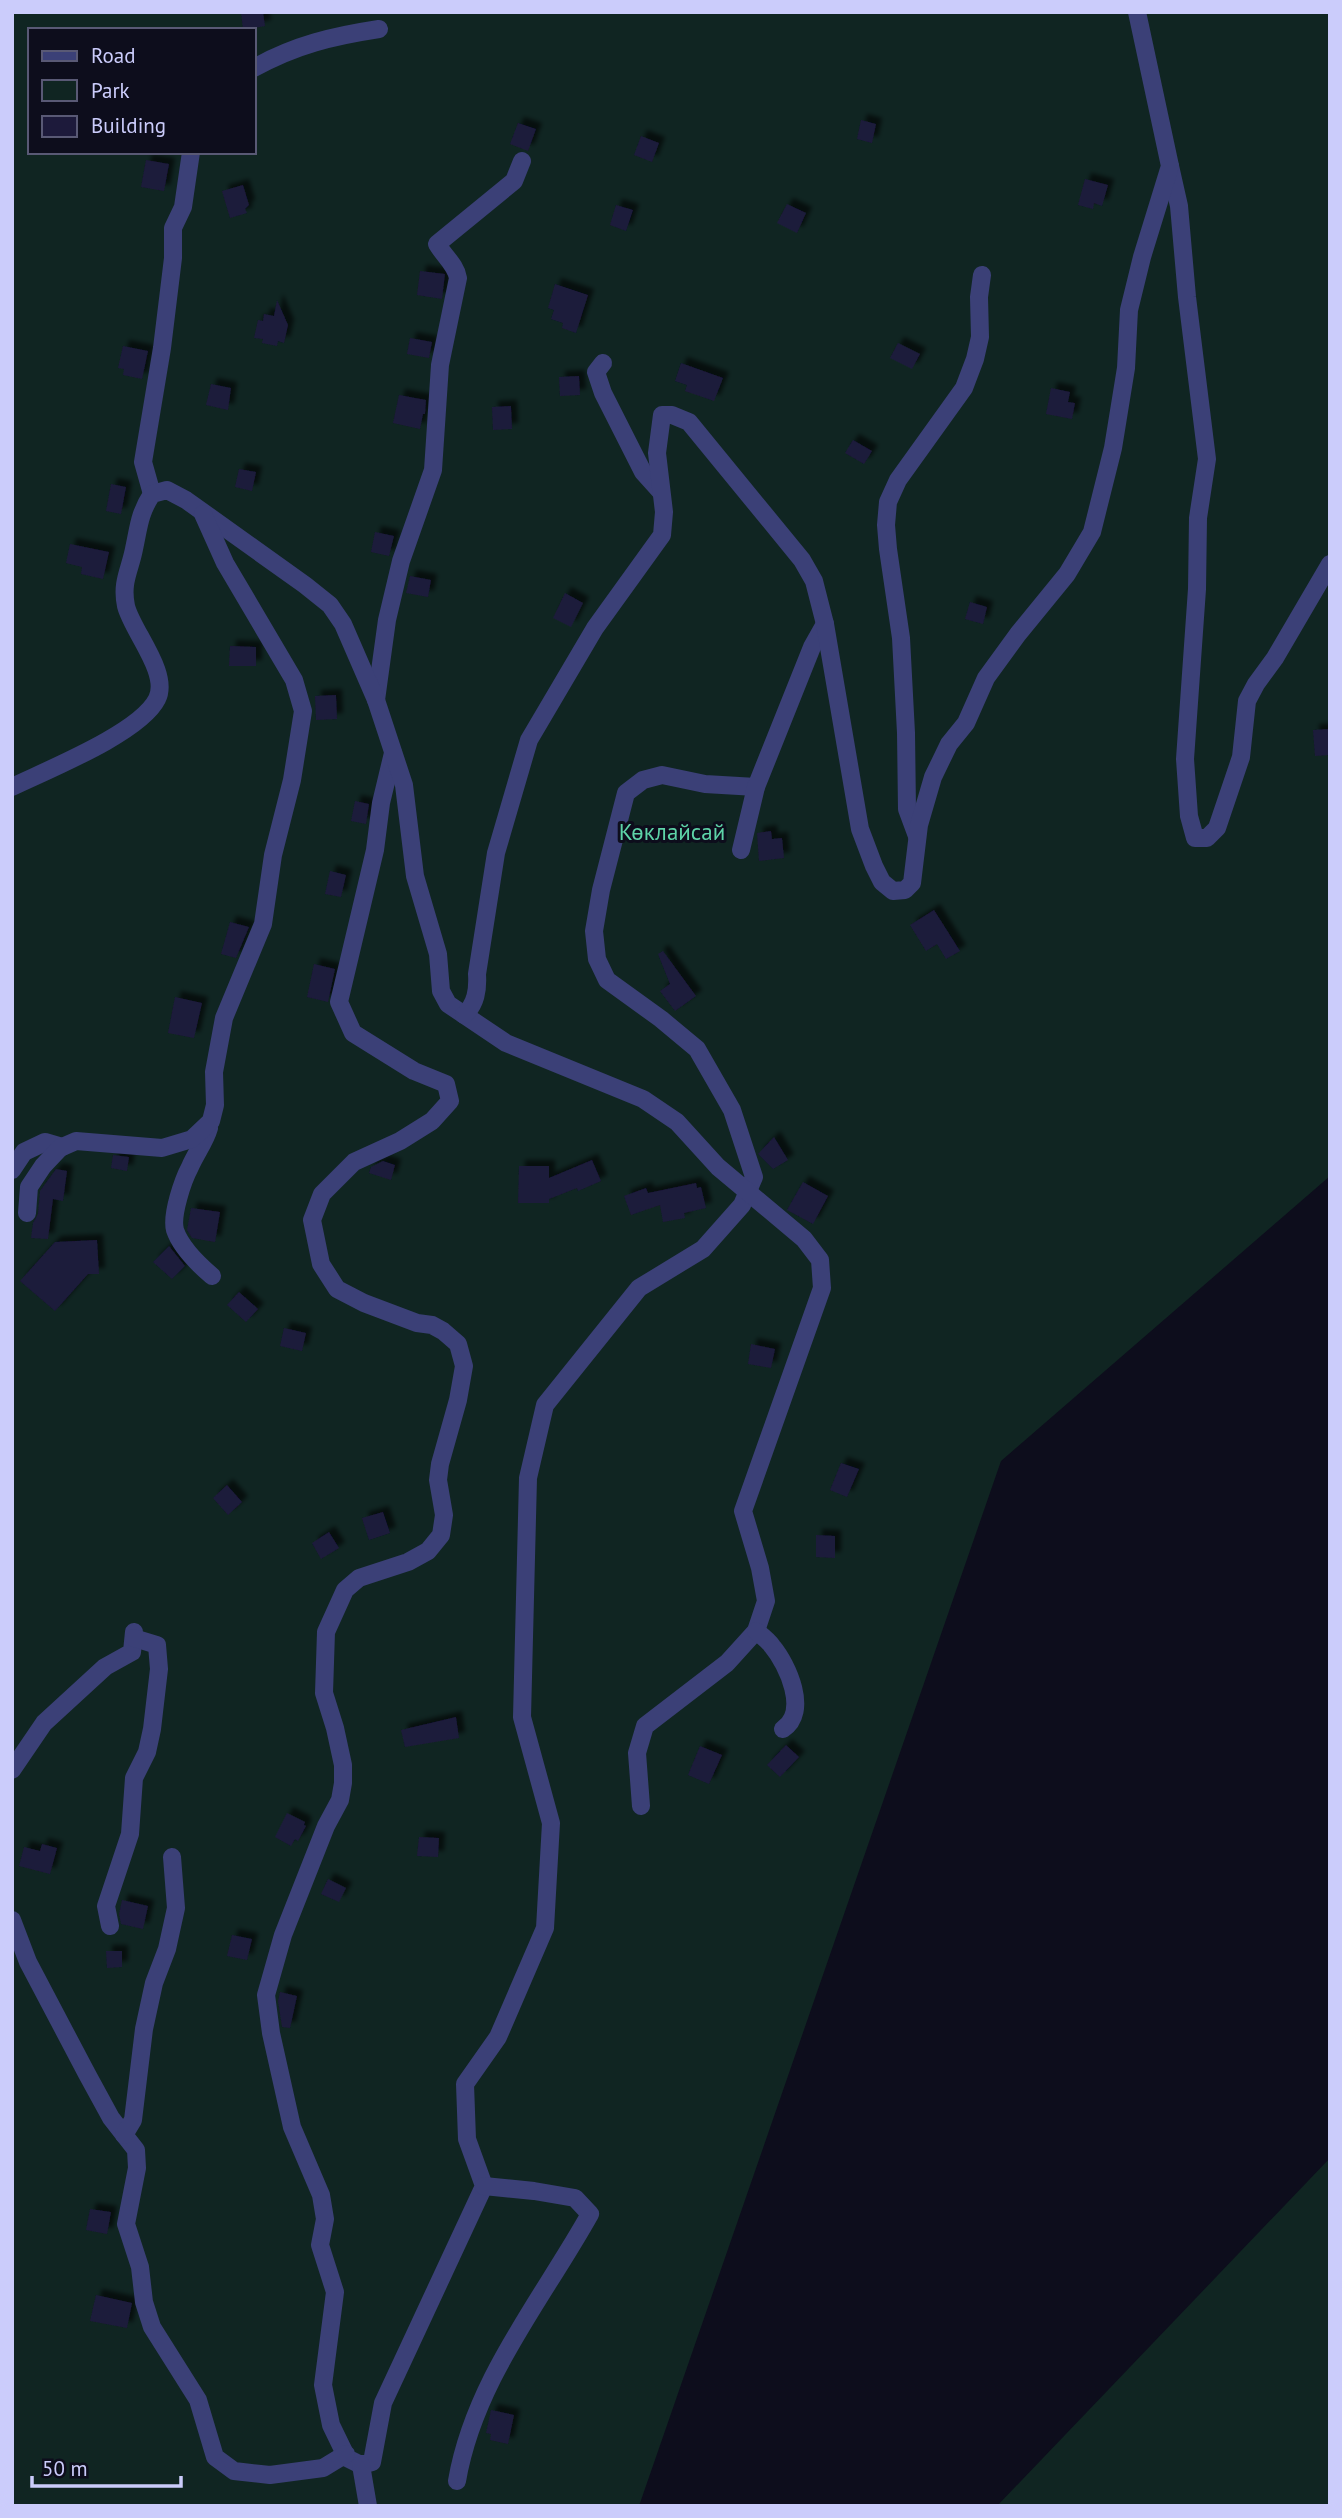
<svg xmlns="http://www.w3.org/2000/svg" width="1342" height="2518" viewBox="0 0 1342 2518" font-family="'PT Sans',sans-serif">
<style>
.green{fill:#102522;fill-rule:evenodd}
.building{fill:#1d1a3b;filter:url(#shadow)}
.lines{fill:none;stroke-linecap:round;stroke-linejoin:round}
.minor{stroke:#3b4077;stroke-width:18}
.labels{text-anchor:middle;stroke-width:6;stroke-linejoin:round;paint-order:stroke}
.park-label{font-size:23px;fill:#5ed4a8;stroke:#0d0d1c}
</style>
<defs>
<filter id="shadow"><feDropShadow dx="6" dy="-6" stdDeviation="2" flood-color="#0009"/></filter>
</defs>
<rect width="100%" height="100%" fill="#0d0d1c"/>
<g class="green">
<path d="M12 12H1330V1176L1001 1461 639 2506H12ZM30 30H254V152H30Z"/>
<path d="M1330 2158V2506H997Z"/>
</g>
<g class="building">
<path d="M241 12H263L265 26 243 30Z"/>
<path d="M861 120 876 124 872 143 857 139Z"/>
<path d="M518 123 536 129 528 151 510 144Z"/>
<path d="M641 136 659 143 652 162 634 155Z"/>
<path d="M146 160 169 164 164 191 141 187Z"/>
<path d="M1085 179 1108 185 1102 206 1094 203 1093 209 1078 205Z"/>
<path d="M243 185 249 205 245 209 247 213 230 218 222 191Z"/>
<path d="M787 204 806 213 797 233 777 223Z"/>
<path d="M616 205 633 210 626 231 610 225Z"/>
<path d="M420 271 445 274 442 299 417 295Z"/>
<path d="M555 284 588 295 576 333 562 328 563 323 551 319 554 310 548 308Z"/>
<path d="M277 300 288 325 284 343 278 341 277 346 262 343 263 339 254 338 258 320 263 321 264 314 274 316Z"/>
<path d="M410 338 432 342 429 358 407 354Z"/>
<path d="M898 343 920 354 912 369 890 358Z"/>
<path d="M123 346 148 351 142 379 123 375 124 369 118 368Z"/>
<path d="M681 363 723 378 714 401 685 391 687 385 675 381Z"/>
<path d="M579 376 580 395 560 396 559 377Z"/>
<path d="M211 384 231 388 228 410 206 405Z"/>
<path d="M1051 388 1070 392 1068 402 1075 403 1072 419 1046 414Z"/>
<path d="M399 395 426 400 425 414H423L420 429 393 423Z"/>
<path d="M511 406 512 429 493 430 492 407Z"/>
<path d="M853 440 872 451 864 464 845 453Z"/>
<path d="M239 469 256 472 252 491 235 487Z"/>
<path d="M111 484 126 487 121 514 106 511Z"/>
<path d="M375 532 394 536 389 556 371 552Z"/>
<path d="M70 544 109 552 103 579 81 574 82 567 66 563Z"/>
<path d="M410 576 431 580 428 597 406 593Z"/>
<path d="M565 593 583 603 571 627 553 618Z"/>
<path d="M970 602 987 607 983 624 965 619Z"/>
<path d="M230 646 256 647V666H229Z"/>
<path d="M336 695 337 719 316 720 315 696Z"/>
<path d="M1330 729V755L1315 756 1313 730Z"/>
<path d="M355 801 369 804 366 824 351 821Z"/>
<path d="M771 831 772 839 782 838 784 858 759 861 757 833Z"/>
<path d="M330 871 346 875 341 897 325 894Z"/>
<path d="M934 910 960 951 946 959 937 944 926 951 910 925Z"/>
<path d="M230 922 249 927 236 958 221 954Z"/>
<path d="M663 951 696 996 675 1011 660 991 670 984 658 954Z"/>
<path d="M314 964 335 969 328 1002 307 997Z"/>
<path d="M175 997 202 1003 194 1038 168 1033Z"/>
<path d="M774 1137 788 1160 773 1169 758 1154Z"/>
<path d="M113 1155 129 1157 127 1171 111 1168Z"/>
<path d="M592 1160 601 1181 578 1191 577 1188 549 1199V1203H518L519 1166H549V1178Z"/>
<path d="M383 1161 395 1165 391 1180 369 1173 371 1167Z"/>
<path d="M56 1169 67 1171 63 1201 53 1199 48 1239 31 1238 33 1223 38 1214 40 1191Z"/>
<path d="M803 1182 828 1196 813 1224 787 1210Z"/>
<path d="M696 1183 697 1188 701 1187 706 1208 684 1213 685 1218 663 1222 660 1205 631 1215 624 1196 646 1188 648 1193Z"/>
<path d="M191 1208 220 1212 215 1242 192 1238 187 1230Z"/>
<path d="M97 1240 99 1274H88L55 1311 20 1281 55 1242Z"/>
<path d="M169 1246 185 1266 172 1279 153 1262Z"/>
<path d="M239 1292 258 1309 246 1322 227 1305Z"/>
<path d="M284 1328 306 1333 302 1351 280 1346Z"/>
<path d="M751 1344 775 1349 771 1368 748 1364Z"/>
<path d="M841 1463 859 1469 847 1497 830 1490Z"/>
<path d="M227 1485 242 1502 228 1515 213 1498Z"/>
<path d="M383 1512 390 1533 369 1540 362 1518Z"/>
<path d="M329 1532 339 1548 321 1559 312 1543Z"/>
<path d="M816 1535 835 1536V1558L816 1557Z"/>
<path d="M456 1717 459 1738 405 1747 401 1730Z"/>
<path d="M786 1745 799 1757 780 1777 767 1765Z"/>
<path d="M700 1746 722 1755 709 1784 688 1775Z"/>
<path d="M287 1813 305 1822 304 1825 306 1826 298 1841 295 1839 291 1846 275 1837Z"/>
<path d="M419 1837 439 1838 438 1857 417 1856Z"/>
<path d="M42 1844 57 1848 50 1874 19 1866 24 1847 40 1851Z"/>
<path d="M328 1879 346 1888 339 1902 321 1894Z"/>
<path d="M122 1900 148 1906 143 1929 121 1924 119 1914Z"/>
<path d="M232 1935 252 1939 247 1960 227 1956Z"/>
<path d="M106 1951H122V1967L107 1968Z"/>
<path d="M280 1992 297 1996 290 2028 282 2027 278 2001Z"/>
<path d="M90 2209 111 2212 107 2234 86 2230Z"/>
<path d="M96 2295 132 2303 127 2328 90 2321Z"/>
<path d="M491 2410 514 2415 508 2444 490 2440 491 2434 486 2433Z"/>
</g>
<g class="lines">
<g class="minor">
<path d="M254 68C295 45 333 36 379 29"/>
<path d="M1170 166 1179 206 1187 297 1207 459 1198 518 1197 589 1185 759 1189 816 1195 838H1207L1217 828 1241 757 1247 701 1256 684 1275 658 1330 564"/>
<path d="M603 363 596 372 603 393 643 472 661 492"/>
<path d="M152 494 143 462 162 348 173 258V228L183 207 191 152"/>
<path d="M376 700 387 620 401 561 433 470 440 365 458 278C456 265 444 256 437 244L514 181 522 161"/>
<path d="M393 753 381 803 375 850 339 1002 353 1033 414 1071 446 1084 450 1101 432 1121 400 1141 354 1162 322 1194 312 1220 321 1264 337 1289 364 1303 417 1323 432 1325 443 1331 458 1344 464 1366 458 1400 440 1464 438 1480 444 1515 441 1535 428 1551 408 1562 359 1578 345 1590 326 1632 324 1693 335 1728 343 1765V1783L340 1800 326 1826 283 1935 266 1995 271 2033 292 2127 321 2195 325 2219 320 2245 335 2292 323 2385 331 2425 347 2458 361 2465 372 2462 383 2403 484 2186 467 2139 465 2084 498 2037 545 1928 551 1823 522 1717 528 1478 545 1405 639 1288 703 1249 742 1205 754 1177 732 1110 697 1049 661 1019 607 980 597 959 594 931 601 890 626 793 643 780 662 775 705 784 756 787"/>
<path d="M12 787C47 770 140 733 157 699 170 673 132 631 126 606 121 582 130 570 134 549 139 526 139 514 152 494L167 490 186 500 305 585 330 605 343 624 376 700 404 785 415 876 438 954 441 991 448 1004 506 1043 643 1099 677 1122 718 1167 804 1239 820 1260 822 1288 743 1511 760 1568 766 1601 756 1631 727 1663 645 1726 637 1753 641 1806"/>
<path d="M917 836 907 809 906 733 901 638 888 549 886 525 888 502 898 480 964 388 975 359 980 337 979 297 982 275"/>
<path d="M741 850 756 787 812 647 825 624"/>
<path d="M464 1015C476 1004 478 990 477 974L496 853 529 740 595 628 662 535 664 512 657 453 662 415H672L689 422 802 560 814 581 825 624 860 829 874 866 882 882 893 891 905 890 912 883 919 825 933 777 949 744 966 723 986 678 1018 634 1067 574 1092 532 1113 448 1126 368 1129 310 1142 257 1170 166 1137 12"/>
<path d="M209 1128C205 1142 196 1153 190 1167 183 1180 171 1215 175 1230 181 1248 198 1264 212 1276"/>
<path d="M12 1170 24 1152 45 1142 62 1147"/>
<path d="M27 1213 29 1187 43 1166 60 1148 76 1141 162 1148 192 1139 211 1121 215 1105 214 1072 224 1018 263 924 273 855 292 780 303 711 294 680 225 563 203 514"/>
<path d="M756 1631C761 1635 768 1640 772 1646 788 1665 809 1712 783 1729"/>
<path d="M12 1770 44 1723 105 1667 132 1652 134 1632"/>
<path d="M12 1920 28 1962 87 2074 111 2118 136 2150 137 2168 126 2224 140 2267 144 2302 152 2327 198 2400 215 2457 234 2471 270 2475 323 2468 346 2454"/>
<path d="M110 1926 106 1906 130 1834 134 1778 147 1752 152 1729 159 1669 157 1645 134 1638"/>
<path d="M124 2135 133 2120 144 2029 154 1983 167 1949 176 1908 172 1857"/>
<path d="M361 2465 368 2506"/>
<path d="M457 2481C474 2381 542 2300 590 2214L575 2198 534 2191 484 2186"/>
</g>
</g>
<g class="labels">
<g class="park-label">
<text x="672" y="840">Көклайсай</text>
</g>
</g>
<rect width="1342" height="2518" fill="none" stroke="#cbccfb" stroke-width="28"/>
<rect x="28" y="28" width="228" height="126" fill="#0d0d1c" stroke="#595975" stroke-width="2"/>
<rect x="42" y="51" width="35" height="10" fill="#3b4077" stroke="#595975" stroke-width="2"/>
<text x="91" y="63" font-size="21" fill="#cbccfb">Road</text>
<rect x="42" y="80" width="35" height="21" fill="#102522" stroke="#595975" stroke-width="2"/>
<text x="91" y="98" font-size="21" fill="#cbccfb">Park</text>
<rect x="42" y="116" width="35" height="21" fill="#1d1a3b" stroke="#595975" stroke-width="2"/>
<text x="91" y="133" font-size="21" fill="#cbccfb">Building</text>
<path d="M32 2476v10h149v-10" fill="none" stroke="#cbccfb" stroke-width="3.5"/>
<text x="42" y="2476" font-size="21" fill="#cbccfb" stroke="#0d0d1c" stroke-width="5" paint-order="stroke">50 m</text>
</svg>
